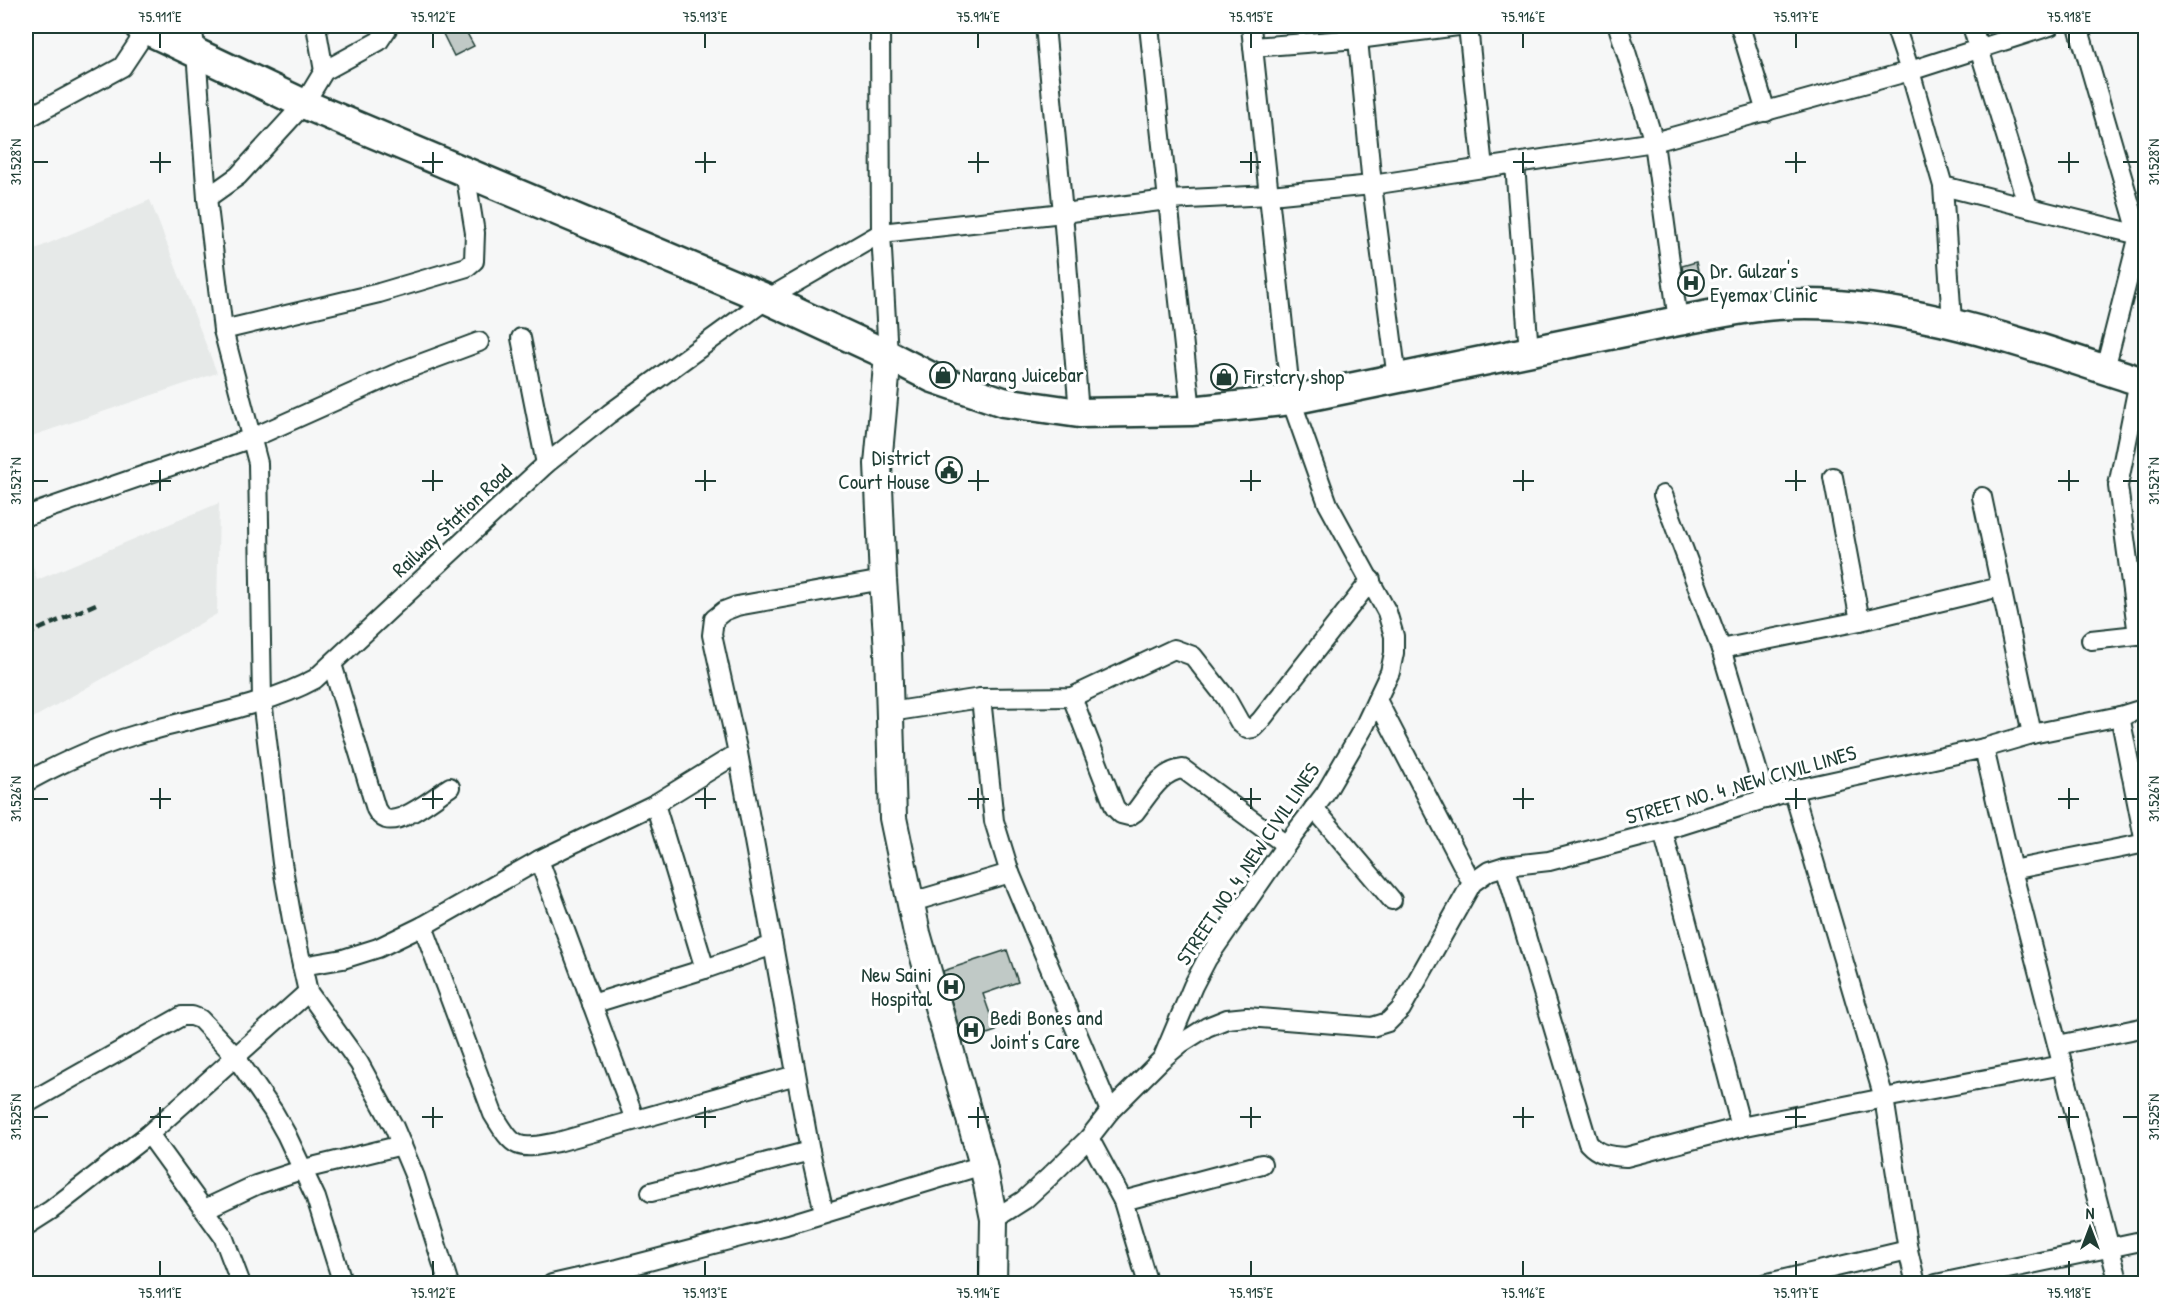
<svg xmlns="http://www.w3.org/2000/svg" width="2171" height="1309" viewBox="0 0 2171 1309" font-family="'Patrick Hand',sans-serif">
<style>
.built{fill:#e6e9e8}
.building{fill:#c0c9c6;stroke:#1f3d34;stroke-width:1.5}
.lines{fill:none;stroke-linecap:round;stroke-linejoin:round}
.street-casing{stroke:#1f3d34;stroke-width:22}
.secondary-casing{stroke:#1f3d34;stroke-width:30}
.primary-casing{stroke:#1f3d34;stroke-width:33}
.street{stroke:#fff;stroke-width:18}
.secondary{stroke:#fff;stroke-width:26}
.primary{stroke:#fff;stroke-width:28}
.rail{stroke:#1f3d34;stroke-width:4.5;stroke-dasharray:9 4.5;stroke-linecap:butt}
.ticks{fill:none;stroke:#1f3d34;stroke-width:2}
.labels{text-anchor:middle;stroke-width:6;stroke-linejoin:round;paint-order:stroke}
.poi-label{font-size:21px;fill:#1f3d34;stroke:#fff;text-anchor:start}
.street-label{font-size:21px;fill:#1f3d34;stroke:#fff}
.neatline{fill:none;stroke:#1f3d34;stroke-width:2}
.ticks-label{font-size:15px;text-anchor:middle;fill:#1f3d34}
</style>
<rect width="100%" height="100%" fill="#f6f7f7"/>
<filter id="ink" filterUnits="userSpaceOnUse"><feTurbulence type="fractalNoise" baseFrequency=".0167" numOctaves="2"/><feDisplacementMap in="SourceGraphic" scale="12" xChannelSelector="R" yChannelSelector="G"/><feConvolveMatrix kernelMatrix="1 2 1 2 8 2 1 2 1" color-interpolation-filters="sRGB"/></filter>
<g filter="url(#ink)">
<g class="built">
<path d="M150 200 217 373 26 438V253Z"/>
<path d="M219 503 217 614 26 722V542L37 580Z"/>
</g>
<g class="building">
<path d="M451 26H463L474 46 454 56 441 30Z"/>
<path d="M1696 262 1702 290 1686 293 1682 266Z"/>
<path d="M1007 950 1018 982 983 994 996 1031 963 1042 943 971Z"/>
</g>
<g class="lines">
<defs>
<g id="street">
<path d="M192 26 196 52 207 198 223 330 258 463 262 700 282 863 293 925 308 992 359 1063 394 1127 415 1177 449 1284"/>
<path d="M316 26 324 71"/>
<path d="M880 26 881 233 888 355"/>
<path d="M1149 26 1191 411"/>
<path d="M1251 26 1253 47"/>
<path d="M1357 26 1358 39 1458 26"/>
<path d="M1468 26 1483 168"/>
<path d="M1618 26 1654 142 1910 71 1895 26"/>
<path d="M1740 26 1766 112"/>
<path d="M1972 26 2028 207"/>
<path d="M2050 26 1910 71 1943 186 2139 235 2078 26"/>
<path d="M26 119 122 67 138 43 143 27"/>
<path d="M1515 164 1529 352"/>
<path d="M1943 186 1952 322"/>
<path d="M207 198 238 176 304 104 324 71 379 41 389 26"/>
<path d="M223 330 379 293 467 267 474 261 475 233 465 172"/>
<path d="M521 338 546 464"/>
<path d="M2105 369 2139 235 2146 237"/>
<path d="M1079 413 1063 213 1168 200 1270 195 1372 185 1654 142 1678 321"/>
<path d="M1833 477 1860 621"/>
<path d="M1663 495 1721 649 1766 799"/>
<path d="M1982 497 2032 734"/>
<path d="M26 516 252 438 404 370 479 342"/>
<path d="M2138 635 2118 486 2139 381"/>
<path d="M2091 640 2146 634"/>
<path d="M1721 649 1860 621 2000 587"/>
<path d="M332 664 376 809C378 813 381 817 386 819 403 824 436 796 450 787"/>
<path d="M1072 697 1115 808 1121 814 1129 816 1135 812C1148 796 1160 771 1183 769L1286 845"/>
<path d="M981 698 994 821 1010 873 1110 1111"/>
<path d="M1377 700 1472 883"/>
<path d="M890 712 981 698 1072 697 1174 649 1193 656 1226 698 1240 723 1247 729 1253 728 1261 720 1371 580"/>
<path d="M2120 716 2145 843"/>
<path d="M1984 748 2032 734 2120 716 2146 708"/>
<path d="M26 782C61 763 97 746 135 735 192 718 264 707 315 679L546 464 609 414 767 299 881 233 1063 213 1045 26"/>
<path d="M1793 790 1884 1098 1908 1250 1916 1284"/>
<path d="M655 804 705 969"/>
<path d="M1314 808 1392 900"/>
<path d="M1663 831 1741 1127"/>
<path d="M539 860 635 1120"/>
<path d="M1505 866 1588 1143C1599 1155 1610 1156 1626 1157L1741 1127 1884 1098 2063 1065"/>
<path d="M2012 870 2146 843"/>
<path d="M912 902 1010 873"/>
<path d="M423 926 493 1114C515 1150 516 1150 558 1142L796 1075"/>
<path d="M773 945 810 1151 824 1212"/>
<path d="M302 966 343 959 378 948 423 926 539 860 655 804 738 753"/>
<path d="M592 1004 705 969 773 945 738 753 712 635 714 619 724 611 737 606 883 580"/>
<path d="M2058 1045 2146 1027"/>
<path d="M1164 1055 1193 986 1207 959 1286 845 1325 794 1364 727 1390 672 1394 653V636L1387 612 1328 504 1291 400 1253 47 1358 39 1372 185 1397 379"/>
<path d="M26 1104 182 1016H192L200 1019 235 1056 273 1111 286 1134 316 1198 343 1284"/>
<path d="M149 1134 223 1236 241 1284"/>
<path d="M1089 1138 1123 1201 1148 1284"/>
<path d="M651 1192 810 1151"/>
<path d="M1123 1201 1262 1164"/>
<path d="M205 1209 256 1185 304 1169 402 1145"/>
<path d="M994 1219 1024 1200 1048 1178 1089 1138 1110 1111 1162 1059 1180 1044 1207 1027 1227 1019 1247 1017 1372 1027 1388 1022 1401 1009 1472 883 1489 871 1505 866 1549 861 1663 831 1793 790 1984 748 2012 870 2119 1284"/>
<path d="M26 1226 51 1210 149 1134 308 992"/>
<path d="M552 1284 618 1269 786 1225 983 1165"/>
<path d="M1764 1284 1908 1250"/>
<path d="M1936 1284 2146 1240"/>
</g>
<path id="secondary" d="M888 355 878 464 883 580 888 650 893 818 917 933 983 1165 994 1219 993 1284"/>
<path id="primary" d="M139 26 304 104 767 299 888 355 933 378 1003 402 1079 413 1191 411 1291 400 1678 321C1711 315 1744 307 1777 305 1900 296 2031 346 2146 383"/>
</defs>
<use href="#street" class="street-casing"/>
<use href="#secondary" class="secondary-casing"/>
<use href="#primary" class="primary-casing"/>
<use href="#street" class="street"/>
<use href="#secondary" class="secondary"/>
<use href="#primary" class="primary"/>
<path class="rail" d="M26 635 96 604"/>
</g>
</g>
<path class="ticks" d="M160 33V48M433 33V48M705 33V48M978 33V48M1251 33V48M1523 33V48M1796 33V48M2069 33V48M160 152V173M433 152V173M705 152V173M978 152V173M1251 152V173M1523 152V173M1796 152V173M2069 152V173M33 162H48M150 162H171M422 162H443M695 162H716M968 162H989M1240 162H1261M1513 162H1534M1785 162H1806M2058 162H2079M2123 162H2138M160 470V491M433 470V491M705 470V491M978 470V491M1251 470V491M1523 470V491M1796 470V491M2069 470V491M33 481H48M150 481H171M422 481H443M695 481H716M968 481H989M1240 481H1261M1513 481H1534M1785 481H1806M2058 481H2079M2123 481H2138M160 788V809M433 788V809M705 788V809M978 788V809M1251 788V809M1523 788V809M1796 788V809M2069 788V809M33 799H48M150 799H171M422 799H443M695 799H716M968 799H989M1240 799H1261M1513 799H1534M1785 799H1806M2058 799H2079M2123 799H2138M160 1107V1128M433 1107V1128M705 1107V1128M978 1107V1128M1251 1107V1128M1523 1107V1128M1796 1107V1128M2069 1107V1128M33 1117H48M150 1117H171M422 1117H443M695 1117H716M968 1117H989M1240 1117H1261M1513 1117H1534M1785 1117H1806M2058 1117H2079M2123 1117H2138M160 1261V1276M433 1261V1276M705 1261V1276M978 1261V1276M1251 1261V1276M1523 1261V1276M1796 1261V1276M2069 1261V1276"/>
<defs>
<symbol id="hospital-ring" viewBox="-11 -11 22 22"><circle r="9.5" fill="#fff" stroke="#1f3d34" stroke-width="1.5"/><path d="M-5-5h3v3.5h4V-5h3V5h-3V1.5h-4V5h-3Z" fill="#1f3d34"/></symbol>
<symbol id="shop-ring" viewBox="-11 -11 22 22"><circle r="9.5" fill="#fff" stroke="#1f3d34" stroke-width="1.5"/><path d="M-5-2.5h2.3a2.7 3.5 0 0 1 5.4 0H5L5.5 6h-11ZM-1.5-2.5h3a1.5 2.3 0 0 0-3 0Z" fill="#1f3d34"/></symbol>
<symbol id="civic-ring" viewBox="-11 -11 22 22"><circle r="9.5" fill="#fff" stroke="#1f3d34" stroke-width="1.5"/><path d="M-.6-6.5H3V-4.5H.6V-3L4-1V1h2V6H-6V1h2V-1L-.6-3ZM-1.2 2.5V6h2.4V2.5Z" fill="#1f3d34"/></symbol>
</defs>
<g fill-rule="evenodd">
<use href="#hospital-ring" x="1676" y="268" width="30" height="30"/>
<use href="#shop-ring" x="928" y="360" width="30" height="30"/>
<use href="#shop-ring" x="1209" y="362" width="30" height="30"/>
<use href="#civic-ring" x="934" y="455" width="30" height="30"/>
<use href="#hospital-ring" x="936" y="972" width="30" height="30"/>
<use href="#hospital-ring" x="956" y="1015" width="30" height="30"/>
</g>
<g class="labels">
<g class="poi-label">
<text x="1710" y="278">Dr. Gulzar's<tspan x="1710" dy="24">Eyemax Clinic</tspan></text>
<text x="962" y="382">Narang Juicebar</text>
<text x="1244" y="384">Firstcry shop</text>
<text x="930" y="465" text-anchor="end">District<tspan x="930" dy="24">Court House</tspan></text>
<text x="932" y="982" text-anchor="end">New Saini<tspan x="932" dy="24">Hospital</tspan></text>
<text x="990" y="1025">Bedi Bones and<tspan x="990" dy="24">Joint's Care</tspan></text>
</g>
<g class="street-label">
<text transform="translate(452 521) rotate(-43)" y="7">Railway Station Road</text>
<text transform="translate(1741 785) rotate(-16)" y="7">STREET NO. 4 ,NEW CIVIL LINES</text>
<text transform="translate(1248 864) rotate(-56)" y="7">STREET NO. 4 ,NEW CIVIL LINES</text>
</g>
</g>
<rect width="2171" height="1309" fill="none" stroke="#fff" stroke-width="66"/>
<g transform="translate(2090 1228)" stroke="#ffffff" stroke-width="4.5" paint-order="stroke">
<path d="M0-4.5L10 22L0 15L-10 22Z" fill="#1f3d34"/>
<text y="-9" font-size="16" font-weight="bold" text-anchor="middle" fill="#1f3d34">N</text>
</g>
<rect x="33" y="33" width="2105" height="1243" class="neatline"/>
<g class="ticks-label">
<text x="160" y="22">75.911°E</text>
<text x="433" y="22">75.912°E</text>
<text x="705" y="22">75.913°E</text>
<text x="978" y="22">75.914°E</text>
<text x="1251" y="22">75.915°E</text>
<text x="1523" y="22">75.916°E</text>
<text x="1796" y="22">75.917°E</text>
<text x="2069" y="22">75.918°E</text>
<text transform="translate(16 162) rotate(-90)" y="5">31.528°N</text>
<text transform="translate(2154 162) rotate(-90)" y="5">31.528°N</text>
<text transform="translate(16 481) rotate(-90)" y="5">31.527°N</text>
<text transform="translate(2154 481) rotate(-90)" y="5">31.527°N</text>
<text transform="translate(16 799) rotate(-90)" y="5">31.526°N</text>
<text transform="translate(2154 799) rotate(-90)" y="5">31.526°N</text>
<text transform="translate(16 1117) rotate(-90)" y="5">31.525°N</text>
<text transform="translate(2154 1117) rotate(-90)" y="5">31.525°N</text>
<text x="160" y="1298">75.911°E</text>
<text x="433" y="1298">75.912°E</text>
<text x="705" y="1298">75.913°E</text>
<text x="978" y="1298">75.914°E</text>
<text x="1251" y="1298">75.915°E</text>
<text x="1523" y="1298">75.916°E</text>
<text x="1796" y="1298">75.917°E</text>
<text x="2069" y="1298">75.918°E</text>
</g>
</svg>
